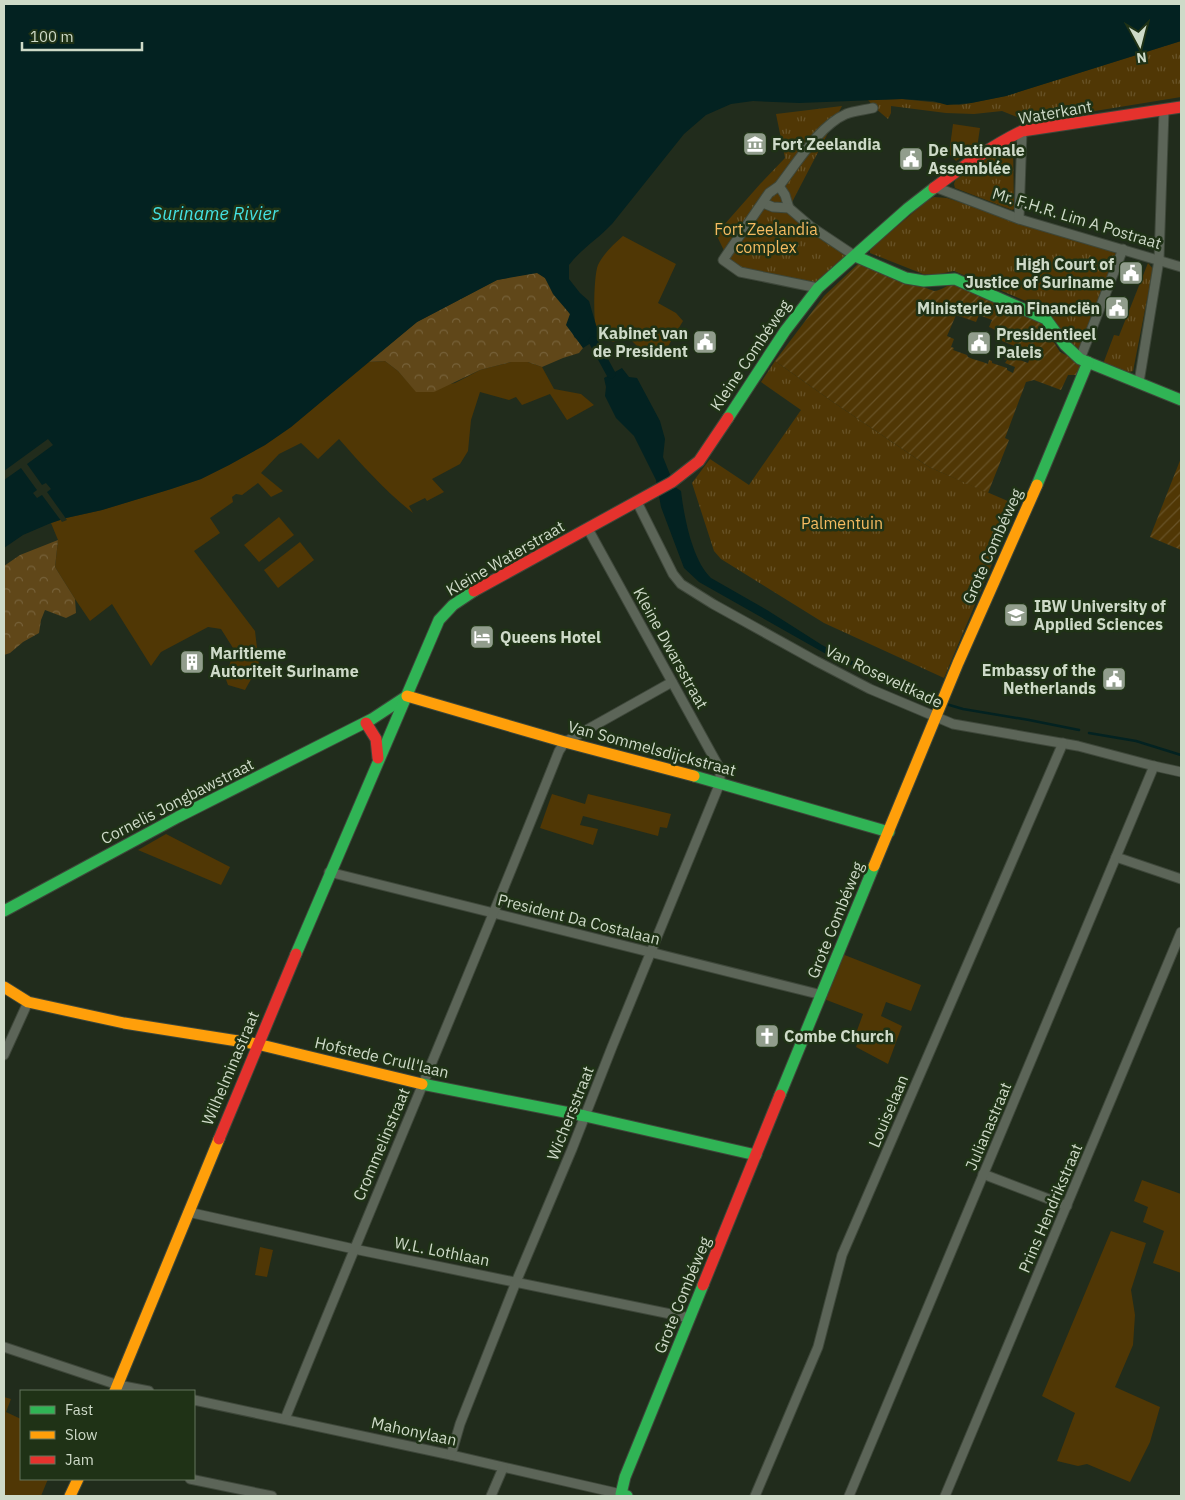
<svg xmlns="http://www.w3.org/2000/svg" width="1185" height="1500" viewBox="0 0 1185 1500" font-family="'IBM Plex Sans',sans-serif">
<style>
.grass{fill:#503705}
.forest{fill:url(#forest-crowns)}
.park{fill:url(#park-tufts)}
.garden{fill:url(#garden-furrows);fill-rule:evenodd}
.water{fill:#032221}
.pier{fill:#212c1c}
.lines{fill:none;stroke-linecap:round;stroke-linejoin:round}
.stream{stroke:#032221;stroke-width:2.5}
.canal{stroke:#032221;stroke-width:9}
.street-casing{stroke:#3e473a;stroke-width:11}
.fast-casing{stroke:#3e473a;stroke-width:13}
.slow-casing{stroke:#3e473a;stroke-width:13}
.jam-casing{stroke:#3e473a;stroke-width:13}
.street{stroke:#5c6558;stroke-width:9}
.fast{stroke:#30b455;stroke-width:11}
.slow{stroke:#ff9f0a;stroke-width:11}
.jam{stroke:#e5322d;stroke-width:11}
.labels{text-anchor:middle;stroke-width:5;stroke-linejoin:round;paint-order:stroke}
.street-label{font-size:16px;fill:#cedac8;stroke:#1f3216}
.poi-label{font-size:16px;font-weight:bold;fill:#cedac8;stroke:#1f3216;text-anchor:start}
.park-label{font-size:16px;fill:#f6bb61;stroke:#1f3216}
.water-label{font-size:18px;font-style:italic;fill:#44e2e3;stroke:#1f3216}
</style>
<defs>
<pattern id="forest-crowns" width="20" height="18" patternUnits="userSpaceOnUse" patternTransform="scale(1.25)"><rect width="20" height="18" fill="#604719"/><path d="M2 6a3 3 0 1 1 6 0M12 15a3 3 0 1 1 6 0" fill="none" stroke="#766139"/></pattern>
<pattern id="park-tufts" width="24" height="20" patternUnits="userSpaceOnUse" patternTransform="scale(1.25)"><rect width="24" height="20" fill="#503705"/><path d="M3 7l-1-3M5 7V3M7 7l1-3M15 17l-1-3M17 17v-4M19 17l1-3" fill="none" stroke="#685328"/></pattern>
<pattern id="garden-furrows" width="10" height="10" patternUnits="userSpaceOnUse" patternTransform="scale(1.25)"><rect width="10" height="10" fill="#503705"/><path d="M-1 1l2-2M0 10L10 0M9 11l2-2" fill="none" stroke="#685328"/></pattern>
</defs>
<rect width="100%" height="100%" fill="#212c1c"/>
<g class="grass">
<path d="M953 124 980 128 977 148 956 161 949 154Z"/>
<path d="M623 236 676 264 658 303 676 313 683 321 664 353 648 357 627 336 613 342C606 338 600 335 596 327 593 318 594 274 598 265 603 254 614 244 623 236Z"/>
<path d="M385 361 398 371 416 391 455 383 480 370 511 362H528L542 367 554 389 581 394 594 405 567 420 550 394 522 405 516 397 509 400 480 392 471 420 468 451 460 464 432 479 444 492 427 501 425 498 409 506 413 513C386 492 362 465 339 439L318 459 301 443 279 454 261 473 283 491 271 497 258 483 242 495 236 494 232 497 233 502 210 518 220 533 194 551 255 631 259 665 245 690 228 685 224 674 230 664 233 648 221 629 208 627 161 652 151 666 112 604 90 621 75 599 55 567 58 540 51 523 66 518 102 510 171 489 201 479 229 465 265 445 291 427 368 362Z"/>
<path d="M279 517 294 535 259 562 244 545Z"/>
<path d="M300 542 314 560 278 588 264 570Z"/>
<path d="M552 794 585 804 588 794 671 814 667 828 660 827 658 836 583 816 580 825 598 829 593 845 540 828Z"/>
<path d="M166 834 230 867 221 885 138 850Z"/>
<path d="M842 954 921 985 911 1011 886 1002 881 1016 902 1026 888 1064 856 1047 859 1038 855 1036 863 1014 824 999Z"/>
<path d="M1142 1180 1181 1194V1273L1153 1263 1164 1231 1143 1222 1148 1207 1134 1201Z"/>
<path d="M1111 1231 1146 1243 1131 1290 1135 1315 1133 1345 1115 1387 1160 1407 1150 1442 1130 1482 1087 1464 1078 1466 1057 1461 1075 1413 1042 1396Z"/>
<path d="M260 1247 273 1250 267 1277 255 1275Z"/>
<path d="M4 1397 11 1399 6 1412 21 1419V1479H48L41 1496H4Z"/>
</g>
<g class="forest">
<path d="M537 272 545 278 570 314 574 337 579 341 583 348 579 353 563 358 542 367 528 362H511L480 370 434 392H416L398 371 385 361 368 362 417 322 497 280Z"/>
<path d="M58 540 55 567 75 599 76 613 66 618 45 610 41 620 39 633 23 642 10 653 4 655V566L20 555Z"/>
</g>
<g class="park">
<path d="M1181 41V97L1021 123 1017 117 1002 111 974 114 946 113 891 106V113L888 119 875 108 868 100 902 99 959 105 971 103 1006 96Z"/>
<path d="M842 106 789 208 855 256 818 288 738 270 731 265 716 234 761 183 785 158 776 114Z"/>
<path d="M1010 144 1013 146 1014 209 1012 210 955 188 954 184 956 178Z"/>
<path d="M934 197 947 198 1120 254 1081 353 1067 342 1045 309 954 271 934 275 923 274 870 253V249L927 201Z"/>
<path d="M1148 263 1153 269 1133 371 1126 373 1103 364 1114 335 1119 336Z"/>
<path d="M775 361 833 402 929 467 1017 505 944 678 824 623 721 559 714 551 692 483 710 459 749 485 801 410 761 382Z"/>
</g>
<g class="garden">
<path d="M859 263 934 291C941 291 946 285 953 284L1042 323 1060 352 1078 361 1081 368 1077 375H1068L1061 390 1034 380 1026 382 1005 438 1009 440 988 493 929 467 833 402 775 361 824 296ZM956 315 976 322 979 315 992 320 989 327 998 331 995 338 1019 348 1020 346 1033 351 1028 363 1017 359 1018 354 1010 350 1007 358 1004 359 1007 360 1005 363 1015 367 1013 373 1007 370V368L992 363V361L989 360 988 364C981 361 974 360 968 357L967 355 953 350 954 348 951 347 954 339 947 336Z"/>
<path d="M1181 458V550L1150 537Z"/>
</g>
<g class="water">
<path d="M4 4H1181V41L1006 96 971 103 947 105 933 101 902 99 799 103 753 101 731 104 706 115 684 134 612 224C598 239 581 249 569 265V279L580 293 589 301 596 325 602 336 583 348 566 325 570 314 553 294 545 278 537 273 497 280 417 322 291 427 265 445 229 465 201 479 171 489 102 510 66 518 51 523 23 535 4 548Z"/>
<path d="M622 368 629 377 637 378 660 421 665 439 663 457 675 487 681 491C684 516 692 560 711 578L767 610 822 645 847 659 932 694 937 697 935 702 826 654 699 582 684 568 661 507 656 480 634 436 616 418 605 396 606 387 604 378Z"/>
</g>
<path class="pier" d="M48 439 53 445 27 464 42 485 46 483 51 489 47 492 67 520 62 522 42 495 37 498 33 493 37 490 21 468 4 480V471Z"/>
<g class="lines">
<g class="stream">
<path d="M946 704 963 709 1029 720 1079 730"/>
<path d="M1089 733 1136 741 1181 755"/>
</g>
<path class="canal" d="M593 341 611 374"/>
<defs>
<g id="street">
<path d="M779 186 785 195 789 208"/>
<path d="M935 187 1019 219 1181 267"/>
<path d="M763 203 773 207 789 208 810 226 855 256"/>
<path d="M1019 219 1022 131"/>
<path d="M818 288 740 272 723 260 769 193 779 186C797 163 819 126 846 114 854 111 864 110 873 108"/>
<path d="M1080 359 1123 249"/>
<path d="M1139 382 1159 260 1164 110"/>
<path d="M637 502 673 574 681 584 713 604 816 661 870 689 953 724 1078 746 1154 766 1181 772"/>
<path d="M1116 857 1181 879"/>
<path d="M329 872 822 995"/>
<path d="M4 1055 28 1002"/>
<path d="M983 1174 1067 1206"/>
<path d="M188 1212 354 1249 690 1318"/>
<path d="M4 1347 118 1385 149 1391"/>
<path d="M194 1400 451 1455 621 1494"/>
<path d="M285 1419C375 1196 470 975 559 751L565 742 672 682"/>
<path d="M451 1455 460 1424 516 1282 572 1149 612 1047 720 783V769L588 529"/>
<path d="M190 1479 272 1496"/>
<path d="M491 1496 503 1468"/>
<path d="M755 1496 818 1347 842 1255 1063 743"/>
<path d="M849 1496 1154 766"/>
<path d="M945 1496 1181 932"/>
</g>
<g id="fast">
<path d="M855 256 906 278 924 281 955 279 1046 319 1065 345 1080 359 1181 400"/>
<path d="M728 418 785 331 818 288 907 209 934 188"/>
<path d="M1037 485 1088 362"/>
<path d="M694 776 889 832"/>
<path d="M4 911 178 817 372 719 407 696"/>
<path d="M296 954 439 620 453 605 474 591"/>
<path d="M422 1084 585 1116 756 1155"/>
<path d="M780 1095 874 866"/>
<path d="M627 1496 621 1494 625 1477 703 1285"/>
</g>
<g id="slow">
<path d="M407 696 565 742 694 776"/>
<path d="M874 866 958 663 1037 485"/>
<path d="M4 987 28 1002 124 1023 257 1044 422 1084"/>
<path d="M115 1391 219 1139"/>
<path d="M70 1496 78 1479"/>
</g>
<g id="jam">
<path d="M934 188C962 167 991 146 1022 131L1181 107"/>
<path d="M474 591 672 482 699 461 728 418"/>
<path d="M366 723 376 739 378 758"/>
<path d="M219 1139 296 954"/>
<path d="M703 1285 780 1095"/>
</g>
</defs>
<use href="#street" class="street-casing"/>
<use href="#fast" class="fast-casing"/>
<use href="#slow" class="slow-casing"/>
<use href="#jam" class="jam-casing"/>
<use href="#street" class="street"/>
<use href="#fast" class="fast"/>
<use href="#slow" class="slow"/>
<use href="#jam" class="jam"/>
</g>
<defs>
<symbol id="museum-square" viewBox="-11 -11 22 22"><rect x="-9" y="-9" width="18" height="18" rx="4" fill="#919d8c" stroke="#1f3216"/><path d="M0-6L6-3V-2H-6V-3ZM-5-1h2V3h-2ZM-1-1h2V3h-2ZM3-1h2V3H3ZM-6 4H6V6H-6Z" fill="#fff"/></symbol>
<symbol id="civic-square" viewBox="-11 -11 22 22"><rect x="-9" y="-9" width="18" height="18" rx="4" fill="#919d8c" stroke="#1f3216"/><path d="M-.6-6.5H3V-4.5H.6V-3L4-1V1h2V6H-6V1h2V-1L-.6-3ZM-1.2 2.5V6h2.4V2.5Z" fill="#fff"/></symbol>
<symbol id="university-square" viewBox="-11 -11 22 22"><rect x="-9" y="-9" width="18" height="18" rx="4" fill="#919d8c" stroke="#1f3216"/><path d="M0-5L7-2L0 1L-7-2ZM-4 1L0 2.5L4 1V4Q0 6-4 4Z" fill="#fff"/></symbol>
<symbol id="hotel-square" viewBox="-11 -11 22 22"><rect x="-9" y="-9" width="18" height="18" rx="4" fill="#919d8c" stroke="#1f3216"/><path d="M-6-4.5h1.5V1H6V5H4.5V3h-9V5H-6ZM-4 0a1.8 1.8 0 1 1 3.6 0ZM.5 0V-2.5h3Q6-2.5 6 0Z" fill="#fff"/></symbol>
<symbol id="building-square" viewBox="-11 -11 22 22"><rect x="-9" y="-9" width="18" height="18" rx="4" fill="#919d8c" stroke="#1f3216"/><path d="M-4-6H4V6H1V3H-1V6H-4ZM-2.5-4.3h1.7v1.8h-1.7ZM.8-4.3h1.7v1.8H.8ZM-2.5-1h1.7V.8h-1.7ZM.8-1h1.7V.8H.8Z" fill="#fff"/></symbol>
<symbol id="church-square" viewBox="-11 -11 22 22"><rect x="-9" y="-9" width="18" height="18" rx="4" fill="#919d8c" stroke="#1f3216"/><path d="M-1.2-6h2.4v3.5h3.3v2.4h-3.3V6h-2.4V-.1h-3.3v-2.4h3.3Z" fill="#fff"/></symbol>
</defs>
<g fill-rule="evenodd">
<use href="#museum-square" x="741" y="130" width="28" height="28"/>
<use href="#civic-square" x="897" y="145" width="28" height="28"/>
<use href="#civic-square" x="1117" y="259" width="28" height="28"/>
<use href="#civic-square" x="1103" y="294" width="28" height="28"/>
<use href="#civic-square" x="691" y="328" width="28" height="28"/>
<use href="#civic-square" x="965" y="329" width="28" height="28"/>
<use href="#university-square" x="1002" y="601" width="28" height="28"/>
<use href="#hotel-square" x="468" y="623" width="28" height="28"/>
<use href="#building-square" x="178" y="648" width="28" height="28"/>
<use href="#civic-square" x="1100" y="665" width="28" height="28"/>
<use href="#church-square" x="753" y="1022" width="28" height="28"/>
</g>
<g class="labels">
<g class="street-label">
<text transform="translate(1055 112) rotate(-10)" y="6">Waterkant</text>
<text transform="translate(1077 218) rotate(17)" y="6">Mr. F.H.R. Lim A Postraat</text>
<text transform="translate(750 355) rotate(-56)" y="6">Kleine Combéweg</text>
<text transform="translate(992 546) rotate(-66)" y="6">Grote Combéweg</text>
<text transform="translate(505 558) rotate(-30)" y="6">Kleine Waterstraat</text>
<text transform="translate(671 648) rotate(61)" y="6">Kleine Dwarsstraat</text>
<text transform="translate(884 676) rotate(25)" y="6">Van Roseveltkade</text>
<text transform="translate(652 748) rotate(15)" y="6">Van Sommelsdijckstraat</text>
<text transform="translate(177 801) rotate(-27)" y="6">Cornelis Jongbawstraat</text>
<text transform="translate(579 919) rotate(14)" y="6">President Da Costalaan</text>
<text transform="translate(835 920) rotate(-68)" y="6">Grote Combéweg</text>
<text transform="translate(382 1057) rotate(13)" y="6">Hofstede Crull'laan</text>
<text transform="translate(230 1068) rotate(-67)" y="6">Wilhelminastraat</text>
<text transform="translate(888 1111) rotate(-67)" y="6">Louiselaan</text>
<text transform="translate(570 1113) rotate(-68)" y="6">Wichersstraat</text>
<text transform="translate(988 1126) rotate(-67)" y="6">Julianastraat</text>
<text transform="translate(381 1144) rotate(-67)" y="6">Crommelinstraat</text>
<text transform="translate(1050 1208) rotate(-67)" y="6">Prins Hendrikstraat</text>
<text transform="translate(442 1251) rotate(11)" y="6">W.L. Lothlaan</text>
<text transform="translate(682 1295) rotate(-68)" y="6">Grote Combéweg</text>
<text transform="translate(414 1431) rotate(12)" y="6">Mahonylaan</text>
</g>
<g class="poi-label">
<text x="772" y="150">Fort Zeelandia</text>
<text x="928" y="156">De Nationale<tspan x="928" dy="18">Assemblée</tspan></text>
<text x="1114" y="270" text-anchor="end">High Court of<tspan x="1114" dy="18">Justice of Suriname</tspan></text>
<text x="1100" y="314" text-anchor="end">Ministerie van Financiën</text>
<text x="688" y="339" text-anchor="end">Kabinet van<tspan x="688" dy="18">de President</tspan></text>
<text x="996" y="340">Presidentieel<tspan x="996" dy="18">Paleis</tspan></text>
<text x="1034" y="612">IBW University of<tspan x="1034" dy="18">Applied Sciences</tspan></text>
<text x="500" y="643">Queens Hotel</text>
<text x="210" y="659">Maritieme<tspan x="210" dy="18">Autoriteit Suriname</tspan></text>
<text x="1096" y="676" text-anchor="end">Embassy of the<tspan x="1096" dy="18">Netherlands</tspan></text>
<text x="784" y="1042">Combe Church</text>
</g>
<g class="park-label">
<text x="766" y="235">Fort Zeelandia<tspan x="766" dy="18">complex</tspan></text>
<text x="842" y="529">Palmentuin</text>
</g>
<g class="water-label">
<text x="215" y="220">Suriname Rivier</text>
</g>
</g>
<rect width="1185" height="1500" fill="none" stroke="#cedac8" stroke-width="10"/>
<rect x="20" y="1390" width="175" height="90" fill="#1f3216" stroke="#65755d"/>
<rect x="30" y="1406" width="25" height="8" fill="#30b455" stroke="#65755d"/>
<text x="65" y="1415" font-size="15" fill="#cedac8">Fast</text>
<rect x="30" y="1431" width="25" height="8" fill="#ff9f0a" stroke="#65755d"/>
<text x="65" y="1440" font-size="15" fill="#cedac8">Slow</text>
<rect x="30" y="1456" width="25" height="8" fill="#e5322d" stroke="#65755d"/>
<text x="65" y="1465" font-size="15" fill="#cedac8">Jam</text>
<g transform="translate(1140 45) rotate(173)" stroke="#1f3216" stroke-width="4" paint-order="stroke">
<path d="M0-4L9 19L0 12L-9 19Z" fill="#cedac8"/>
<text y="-8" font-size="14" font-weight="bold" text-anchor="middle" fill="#cedac8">N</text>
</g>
<path d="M22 42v8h120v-8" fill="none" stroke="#cedac8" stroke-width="2.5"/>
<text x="30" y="42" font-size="15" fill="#cedac8" stroke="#1f3216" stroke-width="4" paint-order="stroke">100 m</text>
</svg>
